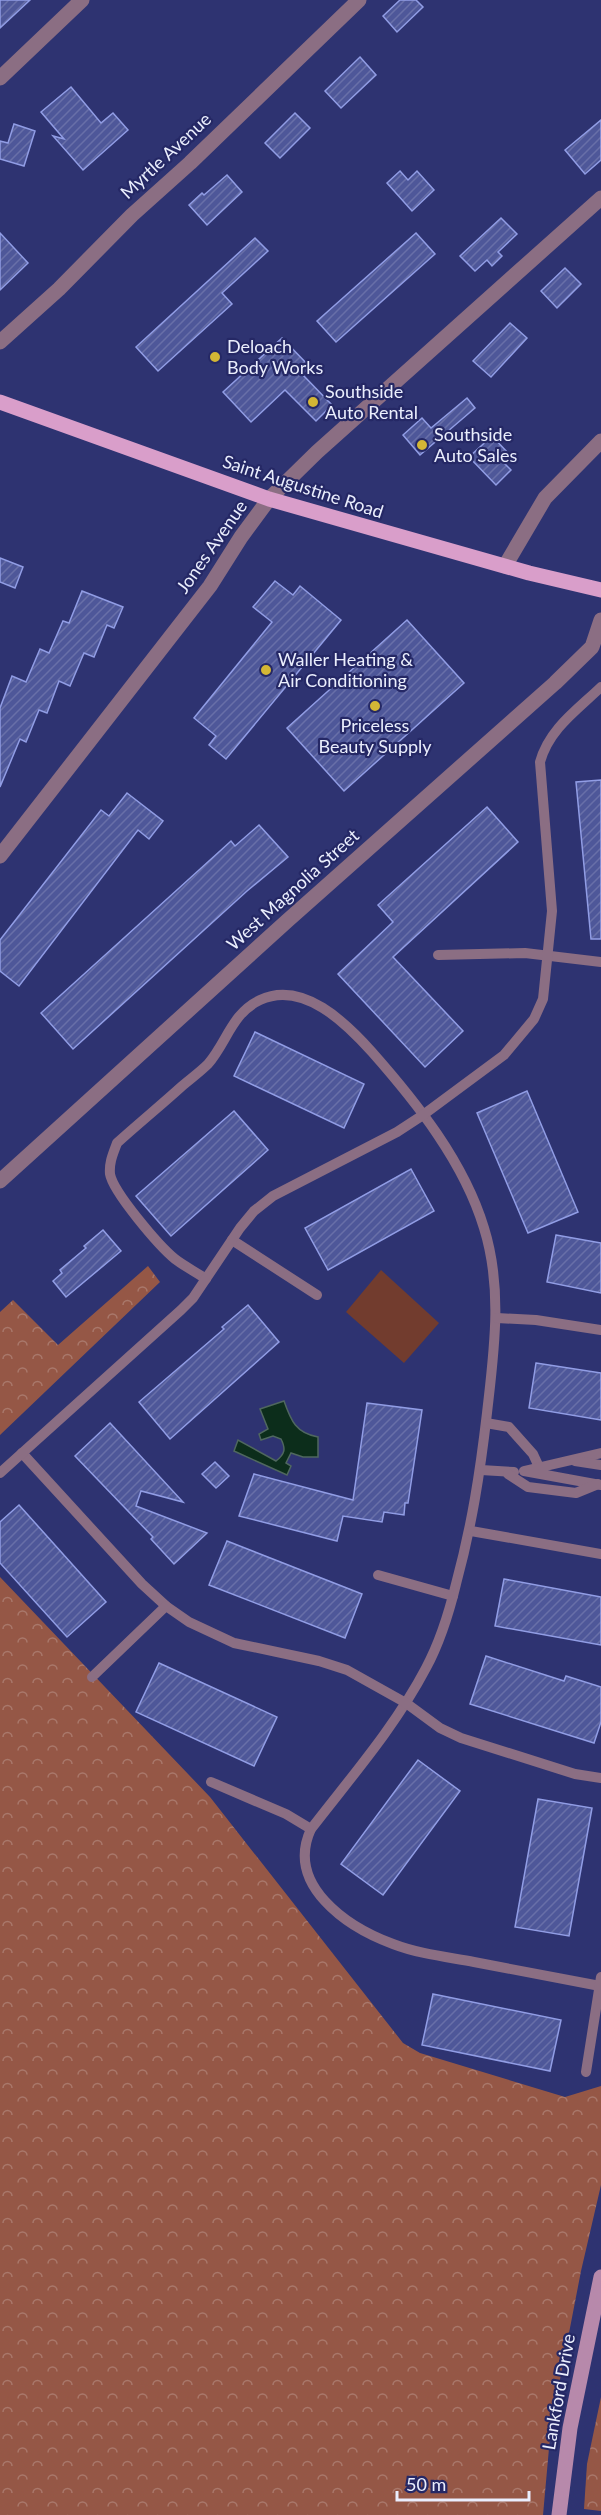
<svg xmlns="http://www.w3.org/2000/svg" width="601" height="2515" viewBox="0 0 601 2515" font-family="Lato,sans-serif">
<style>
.forest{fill:url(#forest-crowns)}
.pitch{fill:#723c2e}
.water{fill:#0c2d1b;stroke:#4f675f;stroke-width:1.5}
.building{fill:url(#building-hatch);stroke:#919de5;stroke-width:1.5}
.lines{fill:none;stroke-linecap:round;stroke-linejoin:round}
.lane{stroke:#8b6e83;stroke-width:10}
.street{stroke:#8b6e83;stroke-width:15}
.secondary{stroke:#b789ab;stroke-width:15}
.primary{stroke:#d99eca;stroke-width:15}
.poi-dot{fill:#d3b635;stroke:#252865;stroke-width:2}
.labels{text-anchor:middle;stroke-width:4.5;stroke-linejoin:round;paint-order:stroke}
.street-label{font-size:18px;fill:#eaeefd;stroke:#252865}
.poi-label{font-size:18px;fill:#eaeefd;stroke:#252865;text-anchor:start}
</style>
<defs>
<pattern id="forest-crowns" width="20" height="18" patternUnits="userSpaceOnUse" patternTransform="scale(1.5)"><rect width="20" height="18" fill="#955746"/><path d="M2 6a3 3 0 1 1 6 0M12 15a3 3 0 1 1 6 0" fill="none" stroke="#a9786b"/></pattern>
<pattern id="building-hatch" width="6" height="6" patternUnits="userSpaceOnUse" patternTransform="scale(1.5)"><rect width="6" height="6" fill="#4e5799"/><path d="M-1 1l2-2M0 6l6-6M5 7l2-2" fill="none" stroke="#686fa8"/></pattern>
</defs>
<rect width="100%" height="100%" fill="#2e3371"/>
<g class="forest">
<path d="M148 1266 160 1282 0 1435V1312L13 1300 58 1345Z"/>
<path d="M0 1577 210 1797 403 2043 420 2053 565 2097 601 2086V2185L581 2271 551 2426 543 2515H0Z"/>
<path d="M601 2397V2511L584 2509 587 2464Z"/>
</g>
<path class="pitch" d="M381 1270 439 1323 404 1363 346 1312Z"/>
<path class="water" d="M284 1401C291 1421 296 1433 318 1437V1457H303L291 1453 286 1463 291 1466 287 1475 234 1451 238 1440 276 1461C285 1454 286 1449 281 1439L273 1436 261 1440 259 1434 268 1429 260 1409Z"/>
<g class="building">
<path d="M0 0H30L0 28Z"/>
<path d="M400 0H416L423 7 397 32 383 16Z"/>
<path d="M360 57 376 75 341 108 325 91Z"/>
<path d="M71 87 101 123 113 113 128 130 83 170 53 136 64 139 41 112Z"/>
<path d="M295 113 310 128 280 158 265 143Z"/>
<path d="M601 120V160L585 174 565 150Z"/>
<path d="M14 124 35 131 24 166 0 159V141L8 143Z"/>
<path d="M400 171 408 180 417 171 434 190 412 211 387 183Z"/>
<path d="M227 175 242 192 207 225 189 205 202 193 204 195Z"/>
<path d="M501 218 517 234 498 252 502 256 492 266 487 260 475 271 460 256Z"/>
<path d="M0 233 28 263 0 290Z"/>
<path d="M416 233 435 254 336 342 317 321Z"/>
<path d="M255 238 268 251 222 293 232 304 158 371 136 347Z"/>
<path d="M565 268 581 284 557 308 541 291Z"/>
<path d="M510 323 527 338 491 377 473 361Z"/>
<path d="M282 338 310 367 302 374 332 405 316 421 285 390 251 422 223 392Z"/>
<path d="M467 398 475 408 420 455 403 435 422 418 431 428Z"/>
<path d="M492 436 509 454 502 461 511 470 496 485 469 457Z"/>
<path d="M0 558 23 567 15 588 0 582Z"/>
<path d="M275 581 293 595 300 586 341 620 226 759 209 745 216 736 194 718 272 622 253 607Z"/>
<path d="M82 591 123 607 114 628 107 625 94 657 84 653 70 686 59 681 47 713 39 710 26 742 20 739 0 787V708L12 676 26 682 40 649 49 653 63 621 69 623Z"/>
<path d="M407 620 464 683 344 791 287 728Z"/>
<path d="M601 780V939H591L576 782Z"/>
<path d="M127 793 163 821 149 839 138 830 19 986 0 971V940L101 810 109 816Z"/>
<path d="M487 807 518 842 393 957 463 1031 425 1067 338 974 393 922 378 905Z"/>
<path d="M259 825 288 857 247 891 73 1049 41 1013 231 841 235 846Z"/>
<path d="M255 1032 364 1084 344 1128 234 1076Z"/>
<path d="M527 1091 578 1212 528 1233 477 1113Z"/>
<path d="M234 1111 268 1150 171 1236 136 1196Z"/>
<path d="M411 1169 434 1211 328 1270 305 1228Z"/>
<path d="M103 1230 121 1251 66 1297 53 1281 62 1273 60 1270 86 1248 84 1246Z"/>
<path d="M556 1235 601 1243V1293L547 1282Z"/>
<path d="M248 1305 279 1342 170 1439 139 1402 224 1329 222 1327Z"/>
<path d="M536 1363 601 1373V1420L529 1408Z"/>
<path d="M367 1403 422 1410 408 1503H405L404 1515 384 1512 382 1522 343 1516 337 1541 239 1516 254 1474 353 1500Z"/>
<path d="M110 1423 183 1502 141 1491 136 1506 207 1533 174 1564 151 1539 153 1537 75 1456Z"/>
<path d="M215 1462 229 1476 216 1488 202 1474Z"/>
<path d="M19 1505 106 1602 67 1637 0 1563V1522Z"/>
<path d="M227 1541 362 1594 345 1638 209 1585Z"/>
<path d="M504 1579 601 1597V1645L495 1626Z"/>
<path d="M486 1656 564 1681 566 1676 601 1687V1722L594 1743 470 1704Z"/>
<path d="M159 1663 277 1717 254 1766 136 1712Z"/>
<path d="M418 1760 460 1791 383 1895 341 1864Z"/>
<path d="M538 1799 592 1808 569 1936 515 1927Z"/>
<path d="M433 1994 561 2020 550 2071 422 2045Z"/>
</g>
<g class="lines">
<g class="lane">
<path d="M438 955 525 953 601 962"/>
<path d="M232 1240 317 1295"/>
<path d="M206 1279C196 1272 184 1266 175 1259 159 1246 113 1192 110 1174 109 1162 113 1154 117 1143 138 1124 160 1106 181 1087 189 1080 200 1072 208 1064 227 1042 232 1013 260 1000 303 980 346 1023 372 1052 417 1103 464 1162 484 1228 503 1289 494 1351 487 1413 480 1473 472 1525 456 1584 449 1613 440 1642 426 1668 395 1727 351 1777 311 1829 285 1885 347 1927 393 1944 419 1954 447 1957 474 1962 516 1970 558 1978 600 1986"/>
<path d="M497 1318 536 1320 601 1330"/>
<path d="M486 1423 509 1427 533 1454 539 1467"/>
<path d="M22 1453 142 1584 166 1606 189 1622 234 1643 319 1661 347 1670 406 1703 440 1728 461 1738 575 1774 601 1778"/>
<path d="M601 1453 524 1471 601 1485"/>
<path d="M575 1461 601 1465"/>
<path d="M481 1470 514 1472"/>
<path d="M0 1473 181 1310 193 1298 240 1228 254 1211 273 1196 397 1132 423 1115 504 1055 534 1019 543 999 552 911 540 762C549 729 577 710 601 687"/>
<path d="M508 1474 528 1487 576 1493 598 1484"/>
<path d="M471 1531 601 1554"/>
<path d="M378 1575 453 1596"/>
<path d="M92 1677 166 1606"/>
<path d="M211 1782 286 1814 311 1829"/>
<path d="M586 2072 601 1977"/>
</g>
<g class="street">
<path d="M0 78 82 0"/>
<path d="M0 342 59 289 132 215 190 163 359 0"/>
<path d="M505 566 545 498 601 441"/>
<path d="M0 856 210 586 241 537 269 499 317 452 601 198"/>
<path d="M0 1181 287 921 555 683 592 647 601 620"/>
</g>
<path class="secondary" d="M559 2515 570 2428 601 2277"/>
<path class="primary" d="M0 402 269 499 529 573 601 590"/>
</g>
<g class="poi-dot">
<circle cx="215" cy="357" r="6"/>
<circle cx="313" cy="402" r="6"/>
<circle cx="422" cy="445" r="6"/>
<circle cx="266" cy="670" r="6"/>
<circle cx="375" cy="706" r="6"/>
</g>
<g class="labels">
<g class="street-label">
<text transform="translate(166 156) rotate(-43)" y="6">Myrtle Avenue</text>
<text transform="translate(303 487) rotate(18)" y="6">Saint Augustine Road</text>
<text transform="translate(212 547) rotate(-55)" y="6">Jones Avenue</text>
<text transform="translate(293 890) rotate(-42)" y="6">West Magnolia Street</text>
<text transform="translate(559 2392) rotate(-80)" y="6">Lankford Drive</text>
</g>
<g class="poi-label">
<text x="227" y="353">Deloach<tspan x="227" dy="21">Body Works</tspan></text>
<text x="325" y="398">Southside<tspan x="325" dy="21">Auto Rental</tspan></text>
<text x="434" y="441">Southside<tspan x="434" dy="21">Auto Sales</tspan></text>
<text x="278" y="666">Waller Heating &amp;<tspan x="278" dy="21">Air Conditioning</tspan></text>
<text x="375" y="732" text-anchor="middle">Priceless<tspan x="375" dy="21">Beauty Supply</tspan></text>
</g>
</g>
<path d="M397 2491v9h132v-9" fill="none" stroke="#eaeefd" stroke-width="3"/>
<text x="406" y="2491" font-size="18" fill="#eaeefd" stroke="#252865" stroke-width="4.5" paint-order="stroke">50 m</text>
</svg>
